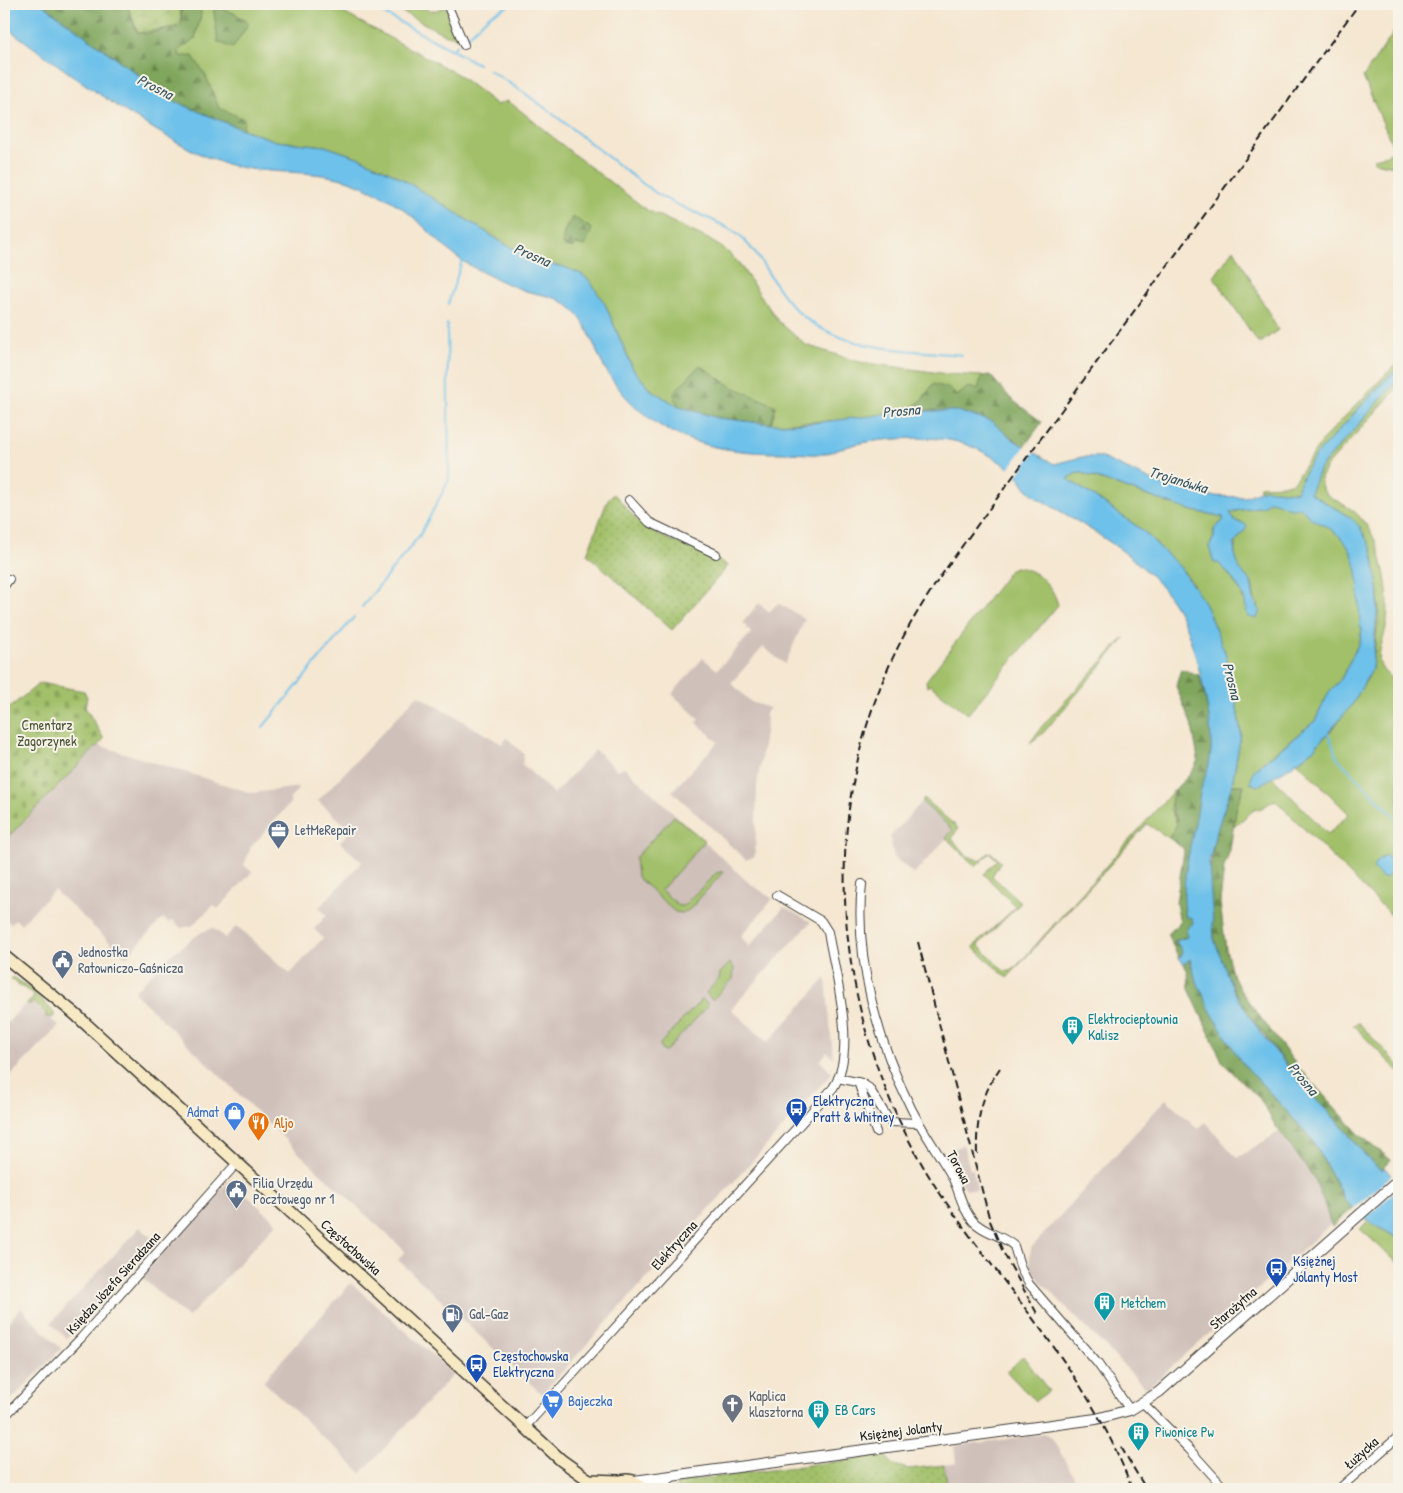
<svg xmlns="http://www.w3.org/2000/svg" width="1403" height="1493" viewBox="0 0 1403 1493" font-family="'Patrick Hand',sans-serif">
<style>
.industrial{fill:#cfc0ba}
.grass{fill:#a1c069;stroke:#5e6e42}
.forest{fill:url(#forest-firs);stroke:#4e613c}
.wetland{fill:url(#wetland-marsh);stroke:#5e6e42}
.cemetery{fill:url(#cemetery-stones);stroke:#5e6e42}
.garden{fill:url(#garden-dots);stroke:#5e6e42}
.water{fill:#6ec1ea;stroke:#456e83}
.pier{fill:#f5e7d1}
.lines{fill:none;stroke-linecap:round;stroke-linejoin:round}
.stream{stroke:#6ec1ea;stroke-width:2}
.minor-casing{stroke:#3d3a37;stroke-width:10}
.tertiary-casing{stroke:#3d3a37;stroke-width:12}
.secondary-casing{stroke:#3d3a37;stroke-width:14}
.minor{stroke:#fff;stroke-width:8}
.tertiary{stroke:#fff;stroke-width:10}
.secondary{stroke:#f7e9c3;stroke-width:11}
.rail{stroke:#1c1c1c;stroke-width:2;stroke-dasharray:8 4;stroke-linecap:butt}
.labels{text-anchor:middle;stroke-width:4;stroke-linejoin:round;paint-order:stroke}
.park-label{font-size:14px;fill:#4b5537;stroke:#f7f3e8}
.service-label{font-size:14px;fill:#4e5e75;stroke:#f7f3e8;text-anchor:start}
.culture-label{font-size:14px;fill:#0d838f;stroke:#f7f3e8;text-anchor:start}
.transit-label{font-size:14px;fill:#164399;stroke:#f7f3e8;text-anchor:start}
.shop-label{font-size:14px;fill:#366cbe;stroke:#f7f3e8;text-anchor:end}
.food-label{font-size:14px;fill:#c56008;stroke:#f7f3e8;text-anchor:start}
.street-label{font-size:14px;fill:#1c1c1c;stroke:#f7f3e8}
.worship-label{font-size:14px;fill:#5b616d;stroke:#f7f3e8;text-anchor:start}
.water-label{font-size:15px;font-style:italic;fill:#395664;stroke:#f7f3e8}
</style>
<defs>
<pattern id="forest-firs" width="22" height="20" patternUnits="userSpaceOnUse" patternTransform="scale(1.25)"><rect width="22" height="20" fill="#80a65d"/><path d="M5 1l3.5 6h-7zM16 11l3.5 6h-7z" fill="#68864c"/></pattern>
<pattern id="wetland-marsh" width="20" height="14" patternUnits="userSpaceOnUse" patternTransform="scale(1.25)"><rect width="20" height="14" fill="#a1c069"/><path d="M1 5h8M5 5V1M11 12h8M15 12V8" fill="none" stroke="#8aa45a"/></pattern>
<pattern id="cemetery-stones" width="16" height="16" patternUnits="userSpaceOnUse" patternTransform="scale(1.25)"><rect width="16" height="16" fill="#a1c069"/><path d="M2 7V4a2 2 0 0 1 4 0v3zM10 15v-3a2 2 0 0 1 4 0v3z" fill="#8aa45a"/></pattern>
<pattern id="garden-dots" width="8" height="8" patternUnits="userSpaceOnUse" patternTransform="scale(1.25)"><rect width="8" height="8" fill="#a1c069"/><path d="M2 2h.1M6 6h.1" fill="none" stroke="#8aa45a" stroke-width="1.8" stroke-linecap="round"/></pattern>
</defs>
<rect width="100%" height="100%" fill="#f7f3e8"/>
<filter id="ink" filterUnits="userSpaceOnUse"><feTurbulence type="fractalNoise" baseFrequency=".02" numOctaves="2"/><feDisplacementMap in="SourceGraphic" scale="10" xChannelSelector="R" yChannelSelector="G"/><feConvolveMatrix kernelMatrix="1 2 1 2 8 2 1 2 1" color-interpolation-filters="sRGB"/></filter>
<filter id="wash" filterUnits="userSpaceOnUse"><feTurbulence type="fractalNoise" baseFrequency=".0096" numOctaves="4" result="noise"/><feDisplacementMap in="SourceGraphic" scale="20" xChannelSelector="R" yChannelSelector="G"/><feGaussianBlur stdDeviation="1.12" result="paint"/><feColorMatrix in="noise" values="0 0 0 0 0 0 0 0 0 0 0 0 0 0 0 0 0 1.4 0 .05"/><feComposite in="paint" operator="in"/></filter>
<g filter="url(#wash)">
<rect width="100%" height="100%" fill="#f5e7d1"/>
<g class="industrial">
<path d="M759 603 769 612 778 603 805 619 785 664 763 647 731 683 751 702 770 708 765 714 767 719 757 786 755 856 746 860 672 791 718 742 697 723 699 719 672 694 703 658 717 670 751 633 743 622Z"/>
<path d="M418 695 502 744 507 738 524 754 522 764 554 794 595 750 617 770 624 767 748 882 773 899 741 936 749 947 784 907 811 922 731 1009 766 1041H769L826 978 833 1058 827 1052 820 1061 832 1073 542 1394 398 1260 405 1251 302 1156 134 992 167 958 200 933 213 928 225 938 237 926 290 974 323 938 314 929 327 915 319 908 362 862 340 842 351 830 318 801Z"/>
<path d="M98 745 252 793 300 787 289 800 291 802 251 847 244 865 252 872 218 909 214 905 192 926 181 928 172 920 169 923 163 918 126 957 54 890 21 924 15 919 11 924 4 918V841Z"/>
<path d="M922 802 954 830 914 874 894 857 890 837Z"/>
<path d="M29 1000 59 1026 4 1082V1026Z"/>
<path d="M1166 1099 1198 1129 1205 1122 1237 1158 1279 1132 1316 1181 1331 1224 1147 1389 1040 1281 1029 1266 1031 1248Z"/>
<path d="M963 1144 970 1170 973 1169 977 1190 966 1189 948 1161 952 1151Z"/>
<path d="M230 1180 277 1223 188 1318 141 1277Z"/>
<path d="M140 1227 156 1242 67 1339 51 1323Z"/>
<path d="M351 1283 454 1374 361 1473 263 1381Z"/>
<path d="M21 1308 61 1349 4 1407V1326Z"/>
<path d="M1046 1434 1052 1438 1081 1489H948L944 1465 956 1463 954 1446Z"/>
</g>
<g class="grass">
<path d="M42 4H327L457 74 497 105 507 101 515 106 577 157 647 210 708 239 726 250 738 262 778 321 806 345 859 362 948 374 982 376 971 414 771 424 737 421 678 406 665 400 651 390 633 369 605 304 562 266 545 265 505 244 396 175 360 158 325 146 276 141 231 125Z"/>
<path d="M387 4H413L416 8 421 6C429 13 437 11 446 6L458 38 444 34Z"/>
<path d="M1399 25V124L1397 128 1399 133V167L1374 162V158L1387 155 1394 149 1363 77Z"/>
<path d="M1234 249 1278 330 1259 344 1214 277Z"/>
<path d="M1399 361V368C1359 402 1324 448 1296 492L1259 490 1260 486 1283 485 1293 482 1326 436Z"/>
<path d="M1399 379V386L1326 467C1308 496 1341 499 1356 513 1369 526 1377 541 1381 559 1387 580 1390 605 1386 627 1384 639 1377 652 1380 664 1383 673 1392 679 1399 682V923L1275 800 1260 809 1256 808 1234 827 1236 809 1244 786 1232 785 1241 734 1233 682 1225 652 1192 582 1180 567 1141 529 1068 479 1076 473H1082L1189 510 1223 517V521L1214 529V537L1209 546 1241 592 1245 607 1259 605C1252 599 1255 592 1252 584 1249 577 1243 574 1239 569 1229 552 1238 539 1245 524L1235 521 1230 512 1257 507 1269 501H1277L1295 509 1300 507 1313 520 1331 527 1349 545 1358 569 1362 629 1360 641 1341 679 1329 692 1315 721 1258 766V786L1272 777 1328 834 1349 814 1297 762 1313 750 1336 725 1366 681 1372 669 1378 621 1379 593 1360 527 1351 518 1310 493 1320 468Z"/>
<path d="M1015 567C1036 569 1053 585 1058 605L968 714 930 685 927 687 926 681 1011 569Z"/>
<path d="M1124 638H1125L1043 733 1030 743 1042 726Z"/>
<path d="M1174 790 1170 808 1177 824 1169 838 1147 824 1007 978 973 947 1016 907 984 874 997 860 990 853 976 867 946 838 953 830 922 802 924 799 958 828 952 839 966 855 980 861 990 852 1001 861 992 876 1021 903 978 945 1004 971H1011L1016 967Z"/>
<path d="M674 816 705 841 661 890 679 906H683L716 873 724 871 689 910 682 913 675 912 637 877 635 858Z"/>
<path d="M730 963 734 968 733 979 712 1000 706 993 719 979 720 973Z"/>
<path d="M13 977 33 990 54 1013V1017H46V1013L33 1002 29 1005 27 1003 32 1000 34 995 11 979Z"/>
<path d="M702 999 708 1004 707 1007 666 1051 661 1050 660 1044Z"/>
<path d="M1359 1023 1399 1066V1072L1353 1025Z"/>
<path d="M1369 1221 1399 1239V1264L1360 1229Z"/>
<path d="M1023 1356 1049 1391 1035 1401 1007 1372Z"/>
</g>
<g class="forest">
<path d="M42 4H127L136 31 145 34 179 27 182 16 180 4H200L201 15 195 39 179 50 180 56H193L206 76 219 108 244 119 243 130 174 101Z"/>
<path d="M213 5 236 14 249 23 233 48 218 42Z"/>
<path d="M573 217 592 229 585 246 575 244 574 248 564 246C561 234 566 226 573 217Z"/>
<path d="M700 365 731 386 776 406 771 424 718 418 678 406 674 396 675 391Z"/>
<path d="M990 375 1011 399 1042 422 1024 447 1008 435 934 410 913 411 914 406 921 401 933 384 948 388 957 396 968 387 978 389 982 376Z"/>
<path d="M1181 669 1199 675C1206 702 1215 730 1211 758 1209 769 1197 795 1200 802L1190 858 1193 923 1187 937 1178 939 1183 953 1179 958 1167 934 1180 923 1176 903 1184 851 1183 848 1169 838 1177 824C1159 783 1189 788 1198 759L1192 726 1176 686Z"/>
<path d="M1232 785H1244L1236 809 1230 850 1224 867 1220 903 1226 949 1233 977 1246 998 1298 1067 1360 1135 1391 1160 1381 1170 1371 1162 1339 1123 1304 1087 1243 1007 1227 975 1214 939 1209 876 1215 836Z"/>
<path d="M1189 958 1195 977 1240 1060 1312 1139 1346 1202 1353 1208 1332 1227 1316 1181 1275 1125 1260 1099 1223 1063 1189 989 1188 972 1184 964Z"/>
</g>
<path class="wetland" d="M127 4H180L181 26 138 33Z"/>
<path class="cemetery" d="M40 683 84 691 87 697 85 707 104 739 4 841V712Z"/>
<g class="garden">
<path d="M612 495H615C625 505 635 521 647 528 673 545 703 549 728 566L672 630 587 554 608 499Z"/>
<path d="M886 1455 891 1464 908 1469 944 1465 948 1489H675L678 1482Z"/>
</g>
<g class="water">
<path d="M4 4H42L174 101 231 125 276 141 325 146 360 158 396 175 505 244 545 265 562 266 581 274 589 280 605 304 633 369 651 390 678 406 718 418 771 424 812 423 913 411H957L991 421 1014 440 1054 464 1082 457H1100L1160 484 1208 496 1246 497 1264 489 1296 492 1303 475 1316 455 1385 380 1399 368V379L1320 468 1310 493 1351 518 1360 527 1372 550 1379 593 1372 669 1352 705 1313 750 1290 767 1258 786 1250 783 1254 770 1315 721 1329 692 1341 679 1360 641 1362 629 1360 626C1357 578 1365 541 1313 520 1307 517 1306 510 1300 507 1289 512 1280 501 1269 501L1263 506 1230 512 1235 521 1245 524 1247 527 1234 545 1235 554 1240 570 1251 581 1254 601 1260 610 1257 619 1248 617C1246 611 1246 604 1244 598 1240 588 1226 569 1218 563H1214L1209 547 1214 537V529L1223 521V517L1189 510 1082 473H1076L1068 479 1141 529 1180 567 1204 602 1225 652 1233 682 1241 734 1232 785 1215 836 1209 863 1214 939 1233 990 1261 1033 1304 1087 1339 1123 1371 1162 1381 1170 1385 1168 1399 1185V1239L1365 1219 1346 1202 1312 1139 1240 1060 1210 1010 1195 977 1190 959 1184 964 1179 958 1183 953 1176 941 1187 937 1186 930 1193 923 1192 918 1186 917C1178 882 1195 834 1199 800 1200 786 1208 773 1210 759 1216 726 1196 649 1182 618 1157 568 1108 540 1062 512 1051 506 1036 498 1027 489 1023 485 1021 479 1017 475 1000 459 972 444 949 440 925 436 880 439 856 444 845 447 834 452 823 454 812 455 800 453 789 453 752 453 715 451 680 436 647 422 618 394 601 361 591 340 587 319 566 304 554 295 539 295 526 291 506 284 482 273 464 262 445 250 430 231 413 217 394 200 370 188 346 180 305 168 260 176 220 162 201 156 183 145 166 136 109 104 57 64 4 26Z"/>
<path d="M1385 855 1397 864V867L1386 878H1383L1373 869 1376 862Z"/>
</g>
<g class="pier">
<path d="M1026 445 1035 451 1016 477 1007 471Z"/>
<path d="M1393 1174 1399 1181V1188L1363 1220 1352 1210Z"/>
</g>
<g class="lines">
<g class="stream">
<path d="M366 4 478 64"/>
<path d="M467 37 490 15 512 4"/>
<path d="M452 50 457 45"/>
<path d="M488 70C548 104 598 153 656 193 681 210 712 216 737 234 759 251 769 279 787 300 829 352 902 349 962 355"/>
<path d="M448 304 462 261"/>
<path d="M362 607 420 535 449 480 447 324"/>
<path d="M263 727 354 617"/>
<path d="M1328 733 1338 759 1399 821"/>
</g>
</g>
</g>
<g filter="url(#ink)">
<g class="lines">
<defs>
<g id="minor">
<path d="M447 4 464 45"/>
<path d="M629 500 649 522 716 554"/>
<path d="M4 586 9 579"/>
<path d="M862 884C854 958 878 1042 911 1108 922 1130 937 1151 950 1173 959 1188 961 1208 973 1221 984 1233 1002 1235 1014 1246L1021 1269 1029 1284 1098 1364 1130 1410"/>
<path d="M838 1078 861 1083 869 1088 890 1122 919 1123"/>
<path d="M858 1082 876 1132"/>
<path d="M1143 1403 1189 1449 1225 1489"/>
<path d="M4 1417 81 1338 237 1163"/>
<path d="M525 1427 833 1088C858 1050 835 974 828 932L821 921 777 895"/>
<path d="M1339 1489 1399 1436"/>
</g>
<g id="tertiary">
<path d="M634 1481 1096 1419 1130 1410 1159 1392 1399 1180"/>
<path d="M652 1489 671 1477"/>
</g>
<g id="secondary">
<path d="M4 956 75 1014 561 1460 589 1480 598 1489"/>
<path d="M589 1480 619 1481"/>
<path d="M611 1489C620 1477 634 1477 643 1489"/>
</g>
</defs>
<use href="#minor" class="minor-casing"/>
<use href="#tertiary" class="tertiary-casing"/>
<use href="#secondary" class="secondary-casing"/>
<use href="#minor" class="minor"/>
<use href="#tertiary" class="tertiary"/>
<use href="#secondary" class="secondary"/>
<g class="rail">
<path d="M918 942 990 1221 1003 1252 1039 1317"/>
<path d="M977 1154C976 1121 981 1095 1000 1068"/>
<path d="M1121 1447 1146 1489"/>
<path d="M1132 1489C1091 1376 1009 1295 943 1198 841 1046 813 848 884 678 904 628 934 585 965 542L1359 4"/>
</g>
</g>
</g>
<defs>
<symbol id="office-pin" viewBox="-11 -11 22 30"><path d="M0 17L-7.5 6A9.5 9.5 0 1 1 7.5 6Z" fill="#5c6f8a" stroke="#f7f3e8"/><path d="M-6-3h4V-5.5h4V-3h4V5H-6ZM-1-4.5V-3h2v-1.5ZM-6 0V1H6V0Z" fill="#fff"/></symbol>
<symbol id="civic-pin" viewBox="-11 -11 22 30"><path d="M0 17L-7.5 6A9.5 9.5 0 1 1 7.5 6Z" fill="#5c6f8a" stroke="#f7f3e8"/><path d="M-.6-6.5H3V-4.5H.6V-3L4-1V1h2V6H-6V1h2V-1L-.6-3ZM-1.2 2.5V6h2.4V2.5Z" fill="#fff"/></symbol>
<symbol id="building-pin" viewBox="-11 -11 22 30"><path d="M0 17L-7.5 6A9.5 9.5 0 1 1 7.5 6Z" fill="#0f9aa8" stroke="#f7f3e8"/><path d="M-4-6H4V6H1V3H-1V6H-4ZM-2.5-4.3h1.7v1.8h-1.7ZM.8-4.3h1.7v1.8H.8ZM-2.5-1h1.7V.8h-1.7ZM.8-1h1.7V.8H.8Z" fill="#fff"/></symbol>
<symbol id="bus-pin" viewBox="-11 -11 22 30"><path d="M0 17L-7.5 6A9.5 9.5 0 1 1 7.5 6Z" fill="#1a4fb4" stroke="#f7f3e8"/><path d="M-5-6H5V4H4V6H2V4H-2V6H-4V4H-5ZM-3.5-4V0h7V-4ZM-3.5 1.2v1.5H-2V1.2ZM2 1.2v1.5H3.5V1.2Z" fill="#fff"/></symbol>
<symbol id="shop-pin" viewBox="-11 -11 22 30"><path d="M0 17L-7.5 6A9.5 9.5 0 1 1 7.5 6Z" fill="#3f7fe0" stroke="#f7f3e8"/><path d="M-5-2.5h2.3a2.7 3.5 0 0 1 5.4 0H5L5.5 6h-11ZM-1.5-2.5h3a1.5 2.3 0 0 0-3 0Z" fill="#fff"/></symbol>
<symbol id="restaurant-pin" viewBox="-11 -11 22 30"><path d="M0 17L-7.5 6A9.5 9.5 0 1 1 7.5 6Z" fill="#e8710a" stroke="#f7f3e8"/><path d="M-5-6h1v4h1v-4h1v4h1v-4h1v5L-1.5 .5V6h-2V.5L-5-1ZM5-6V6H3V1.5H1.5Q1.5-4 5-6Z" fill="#fff"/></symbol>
<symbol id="fuel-pin" viewBox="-11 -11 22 30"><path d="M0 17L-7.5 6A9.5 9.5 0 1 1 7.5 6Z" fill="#5c6f8a" stroke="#f7f3e8"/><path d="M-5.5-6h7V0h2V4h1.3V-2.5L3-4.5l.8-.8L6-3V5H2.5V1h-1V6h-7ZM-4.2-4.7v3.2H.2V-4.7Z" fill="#fff"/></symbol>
<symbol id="supermarket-pin" viewBox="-11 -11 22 30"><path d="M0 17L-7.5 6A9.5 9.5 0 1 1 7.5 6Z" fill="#3f7fe0" stroke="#f7f3e8"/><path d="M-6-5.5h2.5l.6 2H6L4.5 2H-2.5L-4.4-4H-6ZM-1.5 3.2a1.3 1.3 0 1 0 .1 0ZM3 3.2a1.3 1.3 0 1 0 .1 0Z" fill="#fff"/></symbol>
<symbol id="church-pin" viewBox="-11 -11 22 30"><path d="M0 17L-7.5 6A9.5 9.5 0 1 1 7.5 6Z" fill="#6b7280" stroke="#f7f3e8"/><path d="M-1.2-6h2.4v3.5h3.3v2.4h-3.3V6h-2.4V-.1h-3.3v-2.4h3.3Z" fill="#fff"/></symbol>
</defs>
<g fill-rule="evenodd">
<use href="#office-pin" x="266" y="818" width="25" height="34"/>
<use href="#civic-pin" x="50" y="948" width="25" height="34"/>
<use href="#building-pin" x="1060" y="1014" width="25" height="34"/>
<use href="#bus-pin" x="784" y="1096" width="25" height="34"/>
<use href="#shop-pin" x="222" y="1100" width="25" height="34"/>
<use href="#restaurant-pin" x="246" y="1110" width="25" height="34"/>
<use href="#civic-pin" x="224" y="1178" width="25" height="34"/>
<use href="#bus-pin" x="1264" y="1256" width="25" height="34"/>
<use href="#building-pin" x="1092" y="1290" width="25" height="34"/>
<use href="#fuel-pin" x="440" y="1302" width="25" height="34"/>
<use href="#bus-pin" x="464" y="1352" width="25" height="34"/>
<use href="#supermarket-pin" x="540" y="1388" width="25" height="34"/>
<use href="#church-pin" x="720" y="1392" width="25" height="34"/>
<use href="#building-pin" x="806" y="1398" width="25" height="34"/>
<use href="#building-pin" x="1126" y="1420" width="25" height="34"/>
</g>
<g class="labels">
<g class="park-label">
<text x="47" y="730">Cmentarz<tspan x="47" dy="16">Zagorzynek</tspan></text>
</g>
<g class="service-label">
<text x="295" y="835">LetMeRepair</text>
<text x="78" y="957">Jednostka<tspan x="78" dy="16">Ratowniczo-Gaśnicza</tspan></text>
<text x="253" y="1188">Filia Urzędu<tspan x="253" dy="16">Pocztowego nr 1</tspan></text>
<text x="469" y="1319">Gal-Gaz</text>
</g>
<g class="culture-label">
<text x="1088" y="1024">Elektrociepłownia<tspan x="1088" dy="16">Kalisz</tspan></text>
<text x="1121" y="1308">Metchem</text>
<text x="835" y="1415">EB Cars</text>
<text x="1155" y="1437">Piwonice Pw</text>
</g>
<g class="transit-label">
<text x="813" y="1106">Elektryczna<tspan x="813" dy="16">Pratt &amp; Whitney</tspan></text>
<text x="1293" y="1266">Księżnej<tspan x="1293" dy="16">Jolanty Most</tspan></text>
<text x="493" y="1361">Częstochowska<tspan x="493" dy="16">Elektryczna</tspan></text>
</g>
<g class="shop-label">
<text x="219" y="1117">Admat</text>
<text x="568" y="1406" text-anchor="start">Bajeczka</text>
</g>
<g class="food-label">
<text x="274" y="1128">Aljo</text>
</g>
<g class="street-label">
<text transform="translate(959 1167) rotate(62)" y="5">Torowa</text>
<text transform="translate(674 1245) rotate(-48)" y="5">Elektryczna</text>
<text transform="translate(351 1247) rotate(42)" y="5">Częstochowska</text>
<text transform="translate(113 1283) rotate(-48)" y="5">Księdza Józefa Sieradzana</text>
<text transform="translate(1233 1308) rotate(-41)" y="5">Starożytna</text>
<text transform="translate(901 1431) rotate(-7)" y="5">Księżnej Jolanty</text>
<text transform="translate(1361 1453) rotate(-42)" y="5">Łużycka</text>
</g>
<g class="worship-label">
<text x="749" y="1401">Kaplica<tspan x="749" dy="16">klasztorna</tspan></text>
</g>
<g class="water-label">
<text transform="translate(155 87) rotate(27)" y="5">Prosna</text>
<text transform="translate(532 255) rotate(23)" y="5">Prosna</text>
<text transform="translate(901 411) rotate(-5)" y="5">Prosna</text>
<text transform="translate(1178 480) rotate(17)" y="5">Trojanówka</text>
<text transform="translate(1232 681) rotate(76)" y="5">Prosna</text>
<text transform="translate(1303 1079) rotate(50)" y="5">Prosna</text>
</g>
</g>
<rect width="1403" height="1493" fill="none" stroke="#f7f3e8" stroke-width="20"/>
</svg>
